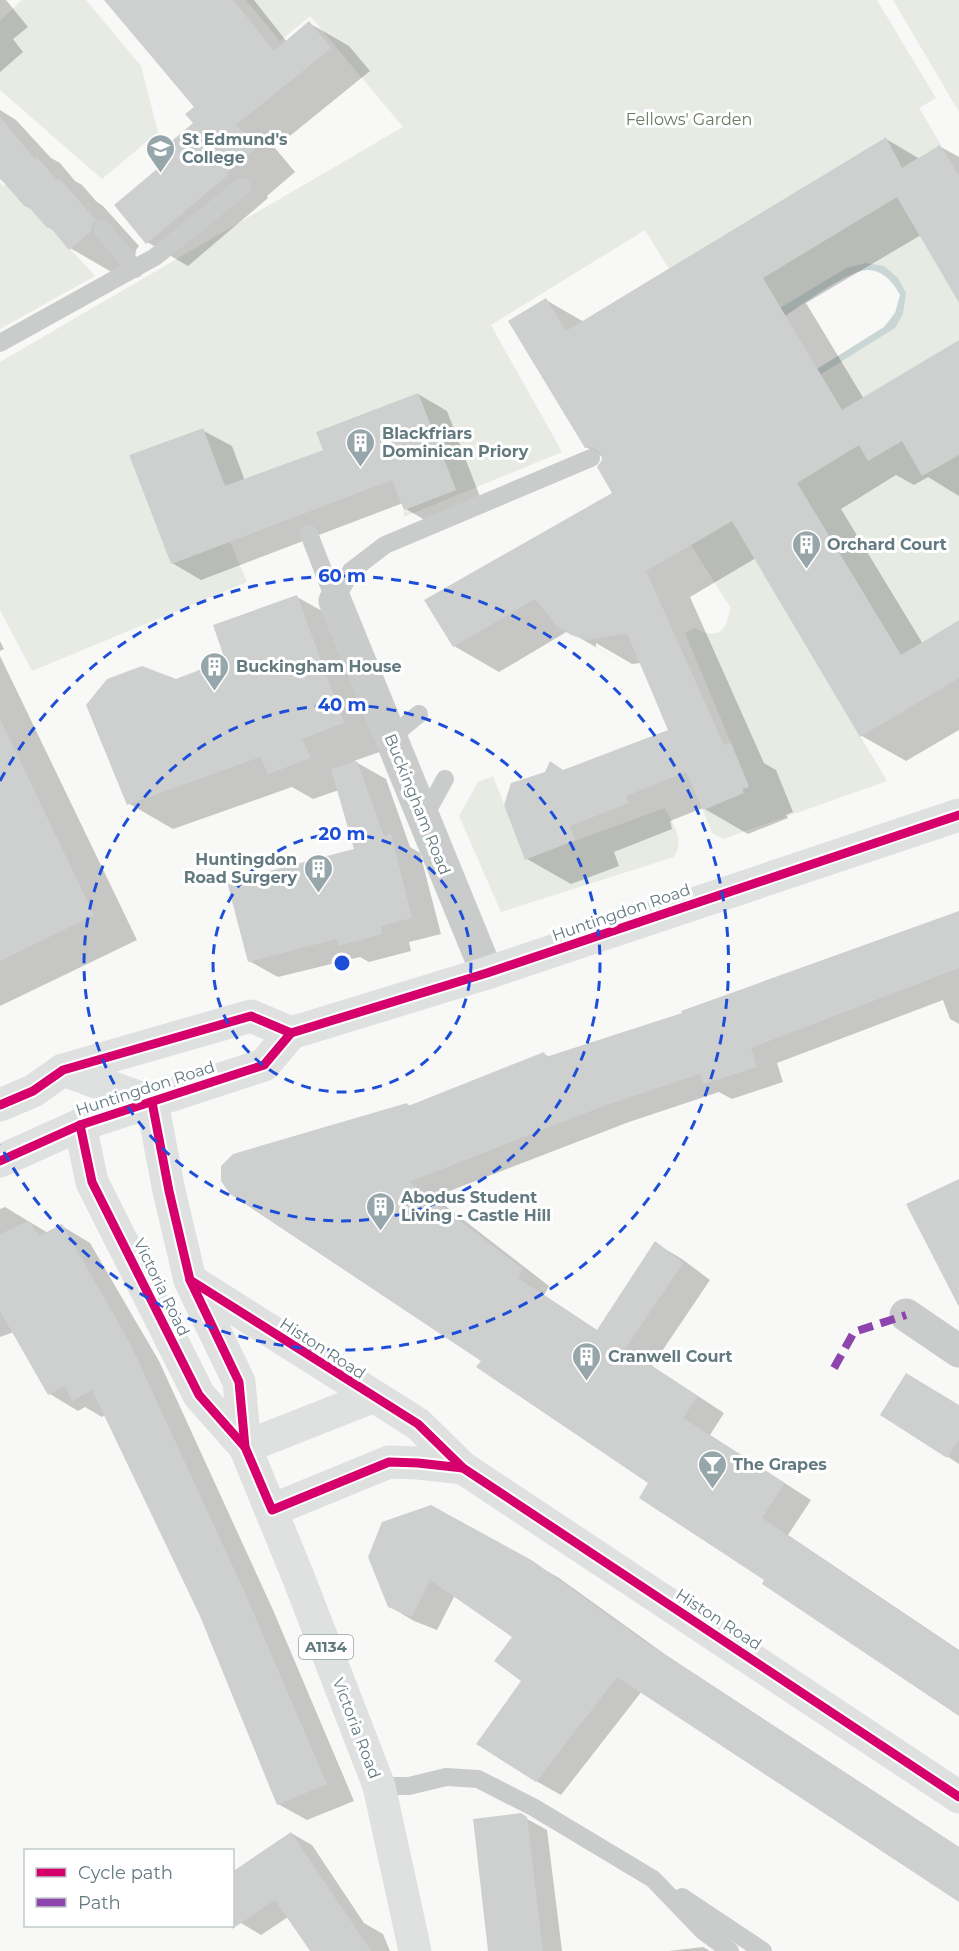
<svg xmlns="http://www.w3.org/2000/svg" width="959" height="1951" viewBox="0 0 959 1951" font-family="Montserrat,sans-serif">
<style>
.green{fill:#e8eae4}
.water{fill:#cad6d5}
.shadow{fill:#0003}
.building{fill:#ced0d0}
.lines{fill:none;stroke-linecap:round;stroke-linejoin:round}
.lane{stroke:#cacccc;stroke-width:18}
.street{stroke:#cacccc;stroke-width:33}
.secondary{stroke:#dfe0e0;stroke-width:33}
.primary{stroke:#dfe0e0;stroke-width:33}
.quiet{stroke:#8e44ad;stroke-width:8;stroke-dasharray:15 8;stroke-linecap:butt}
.cycleway-casing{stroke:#fff;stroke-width:13}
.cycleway{stroke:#d6006c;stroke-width:9}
.ring{fill:none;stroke:#1d4ed8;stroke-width:3;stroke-dasharray:10 8}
.labels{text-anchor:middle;stroke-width:6;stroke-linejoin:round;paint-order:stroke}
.shield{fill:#fff;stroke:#92a2a7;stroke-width:1.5}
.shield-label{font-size:15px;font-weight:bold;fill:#637a81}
.park-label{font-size:16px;fill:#6b7962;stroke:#fff}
.poi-label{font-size:16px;font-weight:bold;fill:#637a81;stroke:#fff;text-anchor:start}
.street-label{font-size:16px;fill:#637a81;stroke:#fff}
.centre{fill:#1d4ed8;stroke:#fff;stroke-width:3}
.ring-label{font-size:18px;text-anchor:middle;font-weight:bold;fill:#1d4ed8;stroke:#fff;stroke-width:6;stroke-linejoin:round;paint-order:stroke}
</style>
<rect width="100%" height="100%" fill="#f8f8f7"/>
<g class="green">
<path d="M22 0H86L141 66 158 132 102 179 0 90V21Z"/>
<path d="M246 0H877L936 98 919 108 941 145 902 168 885 137 669 269 645 230 491 325 562 452 404 517V510L456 490 418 393 317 432 323 450 225 486 202 428 129 455 171 564 230 542 247 582 32 671 0 610V362L403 127 310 16 280 41Z"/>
<path d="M893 0H959V112Z"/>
<path d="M0 182 3 186 6 184 25 207 27 205 47 228 50 227 95 276 0 329Z"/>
<path d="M897 197 959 303V340L842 411 820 375 895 328 906 293 884 266 846 268 780 308 762 278Z"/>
<path d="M902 441 959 455V620L901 655 797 483 859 445 868 460Z"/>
<path d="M732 521 887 781 723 839 712 833 703 810 743 793V789L749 786 685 633 695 628C717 641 728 631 730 607L691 545Z"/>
<path d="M493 776 525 859 665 808C673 824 685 840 674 857L501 912 459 816 478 782Z"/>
</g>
<path class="water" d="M866 263 884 266 898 278 906 293 903 314 895 328 820 375 817 369 884 327 895 313 900 295C893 282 884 271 868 270 850 269 802 305 785 316L780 308 846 268Z"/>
<g class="shadow">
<path d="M0 0H6L28 27 13 39 23 52 0 72Z"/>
<path d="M106 0H254L287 42 309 23 349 46 370 71 275 148 295 172 267 196 268 198 188 266 147 242 171 159 195 124 196 107Z"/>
<path d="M0 110 16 120 51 158 60 163 75 181 82 185 96 201 103 206 139 246 136 250 135 257 115 274 70 248 57 232 48 227 34 211 26 206 12 189 0 179Z"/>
<path d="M886 139 920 159 941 147 959 157V300L921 235 806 303 864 399 959 342V496L928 477 914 485 896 475 841 509 923 644 959 622V730L906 761 862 736 756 558 690 597 764 763 776 770 793 812 786 815 788 818 748 834 703 808 670 821 672 829 614 852 619 866 571 884 527 859 564 771 670 730 641 663 632 664 596 643V647L620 661 618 660 568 631 499 672 454 646 614 494 603 457 586 447 546 300 584 322Z"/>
<path d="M418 394 447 411 484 507 435 526 406 509 403 503 201 580 172 563 202 430 232 446 245 481 325 451Z"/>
<path d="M297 597 342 622 388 749 354 761 386 779 410 847 420 853 441 934 409 942 411 951 369 962 360 957 278 977 249 961 355 850 339 790 313 799 292 787 173 829 128 803 176 681 227 661Z"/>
<path d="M0 641 4 649 0 651Z"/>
<path d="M0 656 137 940 0 1006Z"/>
<path d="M959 912V1024L950 1019 943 1000 777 1063 783 1082 732 1099 719 1092 629 1122 434 1197 549 1286 544 1295 598 1331 655 1243 682 1259 710 1280 652 1366 724 1413 710 1435 811 1500 788 1535 959 1650V1714L766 1580 651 1482 483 1360 231 1193 407 1104 410 1106 544 1054 550 1057 684 1014Z"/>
<path d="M5 1207 48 1233 62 1226 90 1243 159 1361 273 1610 354 1801 307 1820 278 1804 201 1615 105 1415 102 1417 85 1407 78 1411 50 1394 14 1332 0 1337V1209Z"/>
<path d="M959 1406V1464L882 1414Z"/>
<path d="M370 1557 533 1563 559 1578 666 1655 959 1847V1901L642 1691 561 1795 536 1781 523 1680 514 1636 455 1595 437 1630 414 1621 389 1606Z"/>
<path d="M520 1815 547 1830 562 1951H490Z"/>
<path d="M291 1833 312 1845 364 1923 383 1934 390 1951H328L288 1917 261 1935 241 1923 232 1911Z"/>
<path d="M703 1947 710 1951H669Z"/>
</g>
<g class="building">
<path d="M104 0H233L274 51 309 21 331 48 236 125 256 148 227 173 229 174 146 244 114 205 169 159 161 150 193 123 185 114 194 107Z"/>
<path d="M0 117 35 159 37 157 57 180 59 178 96 220 92 225 91 231 69 250 50 227 47 228 27 205 25 207 0 178Z"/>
<path d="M886 137 902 168 940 145 959 176V303L897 197 763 278 842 410 959 340V455L922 476 902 441 868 461 859 445 797 483 901 655 959 620V678L860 737 732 521 646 571 724 745 731 743 749 787 742 789 744 793 703 810 686 772 626 796 629 803 570 826 575 840 525 860 504 805 511 783 545 772 550 761 563 770 668 730 627 633 586 640 571 635 557 626 535 599 453 647 424 600 612 493 597 467 602 460 601 453 593 447 585 448 508 321 546 298 566 331Z"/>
<path d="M418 393 456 490 404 510 392 480 171 564 129 455 203 428 225 486 323 450 316 432Z"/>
<path d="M297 595 344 723 302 739 311 758 268 774 260 757 127 805 86 705 107 679 142 666 176 679 225 660 213 625Z"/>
<path d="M0 719 94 915 0 961Z"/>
<path d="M357 761 384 836 391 834 412 918 381 926 382 934 339 946 336 939 248 962 227 882 354 849 331 769Z"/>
<path d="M959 911V968L751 1048 757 1067 703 1084 700 1074 601 1107 409 1182 523 1269 518 1278 597 1330 655 1241 683 1263 625 1349 698 1396 683 1418 785 1483 762 1518 959 1651V1716L762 1584 764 1580 639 1498 648 1483 476 1367 481 1361 230 1194 221 1181V1166L233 1154 407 1103 408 1106 544 1052 546 1057 682 1013 681 1011Z"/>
<path d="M959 1179V1307L906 1204Z"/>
<path d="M29 1221 39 1236 62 1224 130 1343 245 1593 327 1784 277 1805 200 1616 92 1390 72 1401 65 1386 48 1395 0 1311V1234Z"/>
<path d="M906 1373 959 1405V1440L947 1458 880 1415Z"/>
<path d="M431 1505 533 1561 641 1639 959 1847V1902L617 1677 536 1782 476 1744 521 1681 494 1661 512 1637 430 1580 412 1617 388 1607 368 1557 382 1522Z"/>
<path d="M521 1813 527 1817 543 1951H488L473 1819Z"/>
<path d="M291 1832 371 1951H310L275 1900 232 1929V1872Z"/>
</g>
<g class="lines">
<g class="lane">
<path d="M102 229 135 269"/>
<path d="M0 343 155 257 242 187"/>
<path d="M309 534 335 601"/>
<path d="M335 601 351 571 385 545 591 458"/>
<path d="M391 737 419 714"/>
<path d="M424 817 445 779"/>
<path d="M379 1786H409L446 1777 478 1779 533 1807 653 1879 703 1931 730 1951"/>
<path d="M682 1897 763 1951"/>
</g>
<g class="street">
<path d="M335 601 487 973"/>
<path d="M906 1315 959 1351"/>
</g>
<g class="secondary">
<path d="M190 1280 418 1424 463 1468 959 1797"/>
<path d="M245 1447 372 1397"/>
<path d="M272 1510 389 1462 418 1463 463 1468"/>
</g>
<g class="primary">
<path d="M63 1070 152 1102"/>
<path d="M152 1102 169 1191 190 1280 239 1382 245 1447 299 1579 379 1786 415 1951"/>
<path d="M0 1105 33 1091 63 1070 251 1016 291 1033"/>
<path d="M80 1125 92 1182 199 1395 245 1447"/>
<path d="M0 1161 80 1125 264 1065 291 1033 487 973 959 815"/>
</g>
<path class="quiet" d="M834 1368 854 1332 906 1315"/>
<defs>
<g id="cycleway">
<path d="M152 1102 169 1191 190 1280 239 1382 245 1447 272 1510 389 1462 418 1463 463 1468"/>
<path d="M0 1105 33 1091 63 1070 251 1016 291 1033"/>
<path d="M80 1125 92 1182 199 1395 245 1447"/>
<path d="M0 1161 80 1125 264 1065 291 1033 487 973 959 815"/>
<path d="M190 1280 418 1424 463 1468 959 1797"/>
</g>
</defs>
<use href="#cycleway" class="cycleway-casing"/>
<use href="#cycleway" class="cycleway"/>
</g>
<g class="ring">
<circle cx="342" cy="963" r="129"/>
<circle cx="342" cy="963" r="258"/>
<path d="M0 781A387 387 0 1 1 0 1145"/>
</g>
<defs>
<symbol id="university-pin" viewBox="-11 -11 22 30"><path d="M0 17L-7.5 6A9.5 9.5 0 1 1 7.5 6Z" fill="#97a6aa" stroke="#fff"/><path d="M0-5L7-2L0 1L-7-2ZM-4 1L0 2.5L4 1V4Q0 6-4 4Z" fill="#fff"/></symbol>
<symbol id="building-pin" viewBox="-11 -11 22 30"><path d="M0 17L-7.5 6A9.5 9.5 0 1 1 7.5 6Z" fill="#97a6aa" stroke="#fff"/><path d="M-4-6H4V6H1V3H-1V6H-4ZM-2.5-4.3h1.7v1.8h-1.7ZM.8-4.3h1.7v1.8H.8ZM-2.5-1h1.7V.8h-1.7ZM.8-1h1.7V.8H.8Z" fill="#fff"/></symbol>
<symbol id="bar-pin" viewBox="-11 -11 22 30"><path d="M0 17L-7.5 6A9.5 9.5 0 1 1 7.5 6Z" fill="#97a6aa" stroke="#fff"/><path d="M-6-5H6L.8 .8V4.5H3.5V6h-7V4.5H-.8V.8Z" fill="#fff"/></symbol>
</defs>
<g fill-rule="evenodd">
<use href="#university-pin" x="144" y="132" width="33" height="45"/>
<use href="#building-pin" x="344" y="426" width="33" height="45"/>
<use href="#building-pin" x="790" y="528" width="33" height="45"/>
<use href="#building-pin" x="198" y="650" width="33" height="45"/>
<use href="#building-pin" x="302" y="852" width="33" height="45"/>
<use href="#building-pin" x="364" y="1190" width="33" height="45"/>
<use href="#building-pin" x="570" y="1340" width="33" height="45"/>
<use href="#bar-pin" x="696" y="1448" width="33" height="45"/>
</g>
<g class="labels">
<rect class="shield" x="299" y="1635" width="54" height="24" rx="4.5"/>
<g class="shield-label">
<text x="326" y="1652">A1134</text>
</g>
<g class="park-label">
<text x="689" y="125">Fellows' Garden</text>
</g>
<g class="poi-label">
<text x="182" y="145">St Edmund's<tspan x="182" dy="18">College</tspan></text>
<text x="382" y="439">Blackfriars<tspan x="382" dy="18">Dominican Priory</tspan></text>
<text x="827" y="550">Orchard Court</text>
<text x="236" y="672">Buckingham House</text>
<text x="297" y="865" text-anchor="end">Huntingdon<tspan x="297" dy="18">Road Surgery</tspan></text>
<text x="401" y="1203">Abodus Student<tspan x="401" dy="18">Living - Castle Hill</tspan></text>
<text x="608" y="1362">Cranwell Court</text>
<text x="733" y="1470">The Grapes</text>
</g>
<g class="street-label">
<text transform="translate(418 804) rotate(68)" y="6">Buckingham Road</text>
<text transform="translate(621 912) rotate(-19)" y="6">Huntingdon Road</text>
<text transform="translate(145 1088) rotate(-18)" y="6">Huntingdon Road</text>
<text transform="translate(162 1287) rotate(64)" y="6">Victoria Road</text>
<text transform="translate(323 1348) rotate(33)" y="6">Histon Road</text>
<text transform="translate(719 1619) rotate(33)" y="6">Histon Road</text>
<text transform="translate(357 1728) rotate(69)" y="6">Victoria Road</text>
</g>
</g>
<circle cx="342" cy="963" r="9" class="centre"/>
<g class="ring-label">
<text x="342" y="582">60 m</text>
<text x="342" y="711">40 m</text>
<text x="342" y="840">20 m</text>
</g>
<rect x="24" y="1849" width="210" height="78" fill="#ffffff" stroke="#c1cacd" stroke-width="1.5"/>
<rect x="36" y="1868" width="30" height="9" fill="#d6006c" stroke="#c1cacd" stroke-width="1.5"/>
<text x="78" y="1879" font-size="18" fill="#637a81">Cycle path</text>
<rect x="36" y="1898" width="30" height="9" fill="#8e44ad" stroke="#c1cacd" stroke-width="1.5"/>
<text x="78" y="1909" font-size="18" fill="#637a81">Path</text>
</svg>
